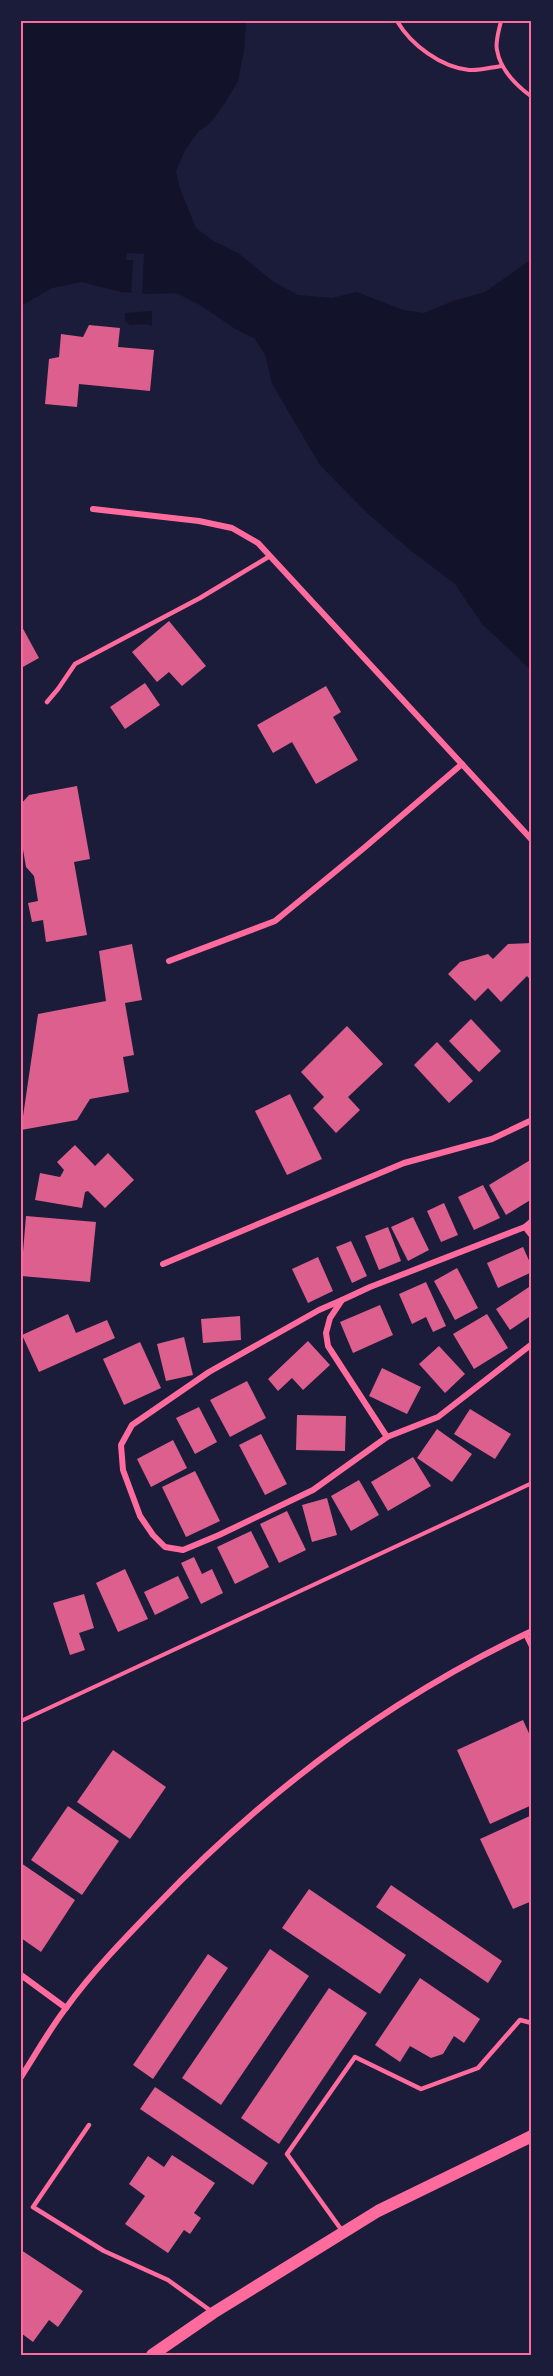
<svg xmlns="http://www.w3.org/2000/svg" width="553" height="2376" viewBox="0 0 553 2376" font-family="Quicksand,sans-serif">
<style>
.water{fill:#12122b}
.pier{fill:#1b1b3a}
.building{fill:#dd5f8e}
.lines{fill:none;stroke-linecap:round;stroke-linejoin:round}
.path{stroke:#ff6b9d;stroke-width:4}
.service{stroke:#ff6b9d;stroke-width:4.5}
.minor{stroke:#ff6b9d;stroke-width:6}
.secondary{stroke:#ff6b9d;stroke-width:12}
.neatline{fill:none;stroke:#ff6b9d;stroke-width:2}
</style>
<rect width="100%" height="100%" fill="#1b1b3a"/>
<g class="water">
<path d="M21 21H246L244 51 238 81 225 103 210 123 199 131 185 150 176 171 180 189 196 228 215 242 238 253 274 282 298 295 332 298 357 292 403 310 424 313 453 301 485 292 532 259V671L482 624 455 584 409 549 366 512 320 465 272 384 265 354 254 338 237 330 200 305 176 293 148 294 121 292 82 282 52 288 21 306Z"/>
<path d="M152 311V326L148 324 129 325 128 322 125 323V313Z"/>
</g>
<path class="pier" d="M127 253 144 254 142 297 131 296 133 260H126Z"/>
<g class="building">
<path d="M89 325 120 328 118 347 154 350 150 391 79 384 77 407 45 404 49 359 59 357 61 334 83 337Z"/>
<path d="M169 621 206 666 182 686 169 672 157 682 132 652Z"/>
<path d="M21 625 39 658 21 668Z"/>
<path d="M145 683 160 705 125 729 110 707Z"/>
<path d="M326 686 341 712 333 717 358 760 316 784 292 742 273 753 257 725Z"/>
<path d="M77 786 90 859 74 862 87 935 46 942 43 920 32 922 28 903 38 901 34 876 26 867 21 838V804L29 795Z"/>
<path d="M532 943V982L527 976 501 1002 488 988 475 1001 448 974 460 962 488 954 493 959 508 944Z"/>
<path d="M132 944 142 1000 125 1003 134 1055 123 1057 129 1092 90 1099 77 1120 21 1130 38 1014 106 1001 99 951Z"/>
<path d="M471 1019 501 1051 479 1072 449 1041Z"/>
<path d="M347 1026 383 1064 348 1097 360 1110 336 1133 313 1108 324 1097 301 1072Z"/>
<path d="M437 1042 473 1081 449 1103 414 1065Z"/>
<path d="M290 1094 322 1159 287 1175 255 1111Z"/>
<path d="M75 1145 95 1166 108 1153 134 1180 105 1208 88 1191 85 1192 82 1208 35 1200 40 1173 60 1177 64 1170 57 1162Z"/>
<path d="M532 1159V1199L506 1215 489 1185Z"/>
<path d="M483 1185 500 1218 474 1230 458 1197Z"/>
<path d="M444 1203 458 1235 441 1242 427 1211Z"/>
<path d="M26 1216 96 1222 90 1282 21 1276Z"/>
<path d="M413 1217 429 1250 408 1261 391 1227Z"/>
<path d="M388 1227 401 1261 379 1270 365 1236Z"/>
<path d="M351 1241 367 1276 352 1283 336 1247Z"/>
<path d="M523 1247 532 1267V1272L498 1288 487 1263Z"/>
<path d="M318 1257 333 1291 308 1303 292 1269Z"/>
<path d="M457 1268 478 1308 455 1320 434 1281Z"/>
<path d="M426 1282 446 1326 433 1332 426 1317 412 1324 399 1294Z"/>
<path d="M532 1285V1315L510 1330 496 1309Z"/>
<path d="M380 1305 393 1335 353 1353 340 1322Z"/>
<path d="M68 1314 76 1333 107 1320 115 1338 39 1372 22 1335Z"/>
<path d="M487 1314 508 1348 474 1369 453 1334Z"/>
<path d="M240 1316 241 1340 203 1343 201 1319Z"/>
<path d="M184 1337 193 1375 166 1381 157 1344Z"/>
<path d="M308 1341 330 1365 303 1390 292 1378 278 1391 268 1379Z"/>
<path d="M140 1342 161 1388 124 1405 103 1359Z"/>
<path d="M439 1346 465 1374 445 1393 419 1364Z"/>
<path d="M382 1368 421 1387 407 1414 369 1396Z"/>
<path d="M247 1381 266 1418 230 1437 210 1400Z"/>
<path d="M199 1407 217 1442 195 1454 176 1418Z"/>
<path d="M470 1409 511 1434 495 1459 454 1434Z"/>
<path d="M297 1415 346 1416 345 1451 296 1450Z"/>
<path d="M437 1429 472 1454 452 1482 417 1458Z"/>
<path d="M261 1434 287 1484 265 1495 239 1445Z"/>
<path d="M173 1440 187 1468 151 1487 137 1459Z"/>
<path d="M413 1457 431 1486 388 1511 371 1482Z"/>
<path d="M195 1471 220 1521 186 1537 162 1487Z"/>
<path d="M359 1480 379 1515 351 1531 331 1496Z"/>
<path d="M327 1498 337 1535 312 1542 302 1505Z"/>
<path d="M287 1511 306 1550 279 1563 260 1524Z"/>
<path d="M251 1531 269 1567 235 1584 217 1547Z"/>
<path d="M194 1557 202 1574 212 1569 223 1593 201 1604 181 1563Z"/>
<path d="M125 1569 148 1619 118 1632 96 1583Z"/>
<path d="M178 1576 189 1598 155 1615 144 1592Z"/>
<path d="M84 1594 94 1628 79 1633 85 1650 70 1655 53 1603Z"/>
<path d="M523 1720 532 1740V1805L490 1824 457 1750Z"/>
<path d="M113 1750 166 1787 130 1839 77 1802Z"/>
<path d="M68 1806 119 1841 82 1895 31 1860Z"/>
<path d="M532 1815V1901L513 1909 480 1839Z"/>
<path d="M21 1863 75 1900 41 1952 21 1938Z"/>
<path d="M391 1885 502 1961 488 1983 376 1907Z"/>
<path d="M309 1889 406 1955 380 1994 282 1928Z"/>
<path d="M270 1949 309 1976 221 2105 182 2078Z"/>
<path d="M208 1954 228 1968 153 2079 133 2065Z"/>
<path d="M420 1978 480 2019 464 2043 454 2036 443 2054 431 2058 410 2046 400 2062 375 2045Z"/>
<path d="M329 1988 367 2013 279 2144 241 2118Z"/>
<path d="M155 2087 268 2163 253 2185 140 2109Z"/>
<path d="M172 2155 215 2183 194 2213 201 2218 190 2234 184 2230 168 2253 125 2224 145 2196 129 2184 148 2156 164 2167Z"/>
<path d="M21 2250 83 2291 58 2327 49 2320 33 2342 21 2333Z"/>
</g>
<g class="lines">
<g class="path">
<path d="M397 21C411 45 441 67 469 70 479 71 492 67 502 66"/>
<path d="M501 21C499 30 495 42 497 50 500 69 517 86 532 97"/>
<path d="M21 1721 532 1483"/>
</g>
<g class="service">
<path d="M47 702 58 689 75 664 200 598 270 556"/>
<path d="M525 1634 532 1648"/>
<path d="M89 2125 33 2207 104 2251 168 2280 211 2311"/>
<path d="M343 2232 287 2154 355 2057 421 2089 478 2068 520 2020 532 2023"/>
</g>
<g class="minor">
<path d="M93 509 199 521 232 528 258 543 532 840"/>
<path d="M169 961 275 921 364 848 462 764"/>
<path d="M525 1227 532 1236"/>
<path d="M163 1264 404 1163 492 1139 532 1120"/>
<path d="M342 1300 319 1310 209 1372 132 1425 121 1445 123 1470 140 1516 153 1535 165 1547 183 1550 219 1535 313 1490 387 1437 438 1417 532 1344"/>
<path d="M387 1437 328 1346 326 1333 330 1318 342 1300 370 1287 525 1227 532 1221"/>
<path d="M21 1975 66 2008"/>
<path d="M21 2077C36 2054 49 2030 66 2008 92 1972 125 1938 156 1906 264 1793 390 1698 532 1631"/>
</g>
<path class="secondary" d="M152 2355 213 2313 378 2211 532 2136"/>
</g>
<rect width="553" height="2376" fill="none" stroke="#1b1b3a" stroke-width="45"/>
<rect x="22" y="22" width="508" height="2332" class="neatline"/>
</svg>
